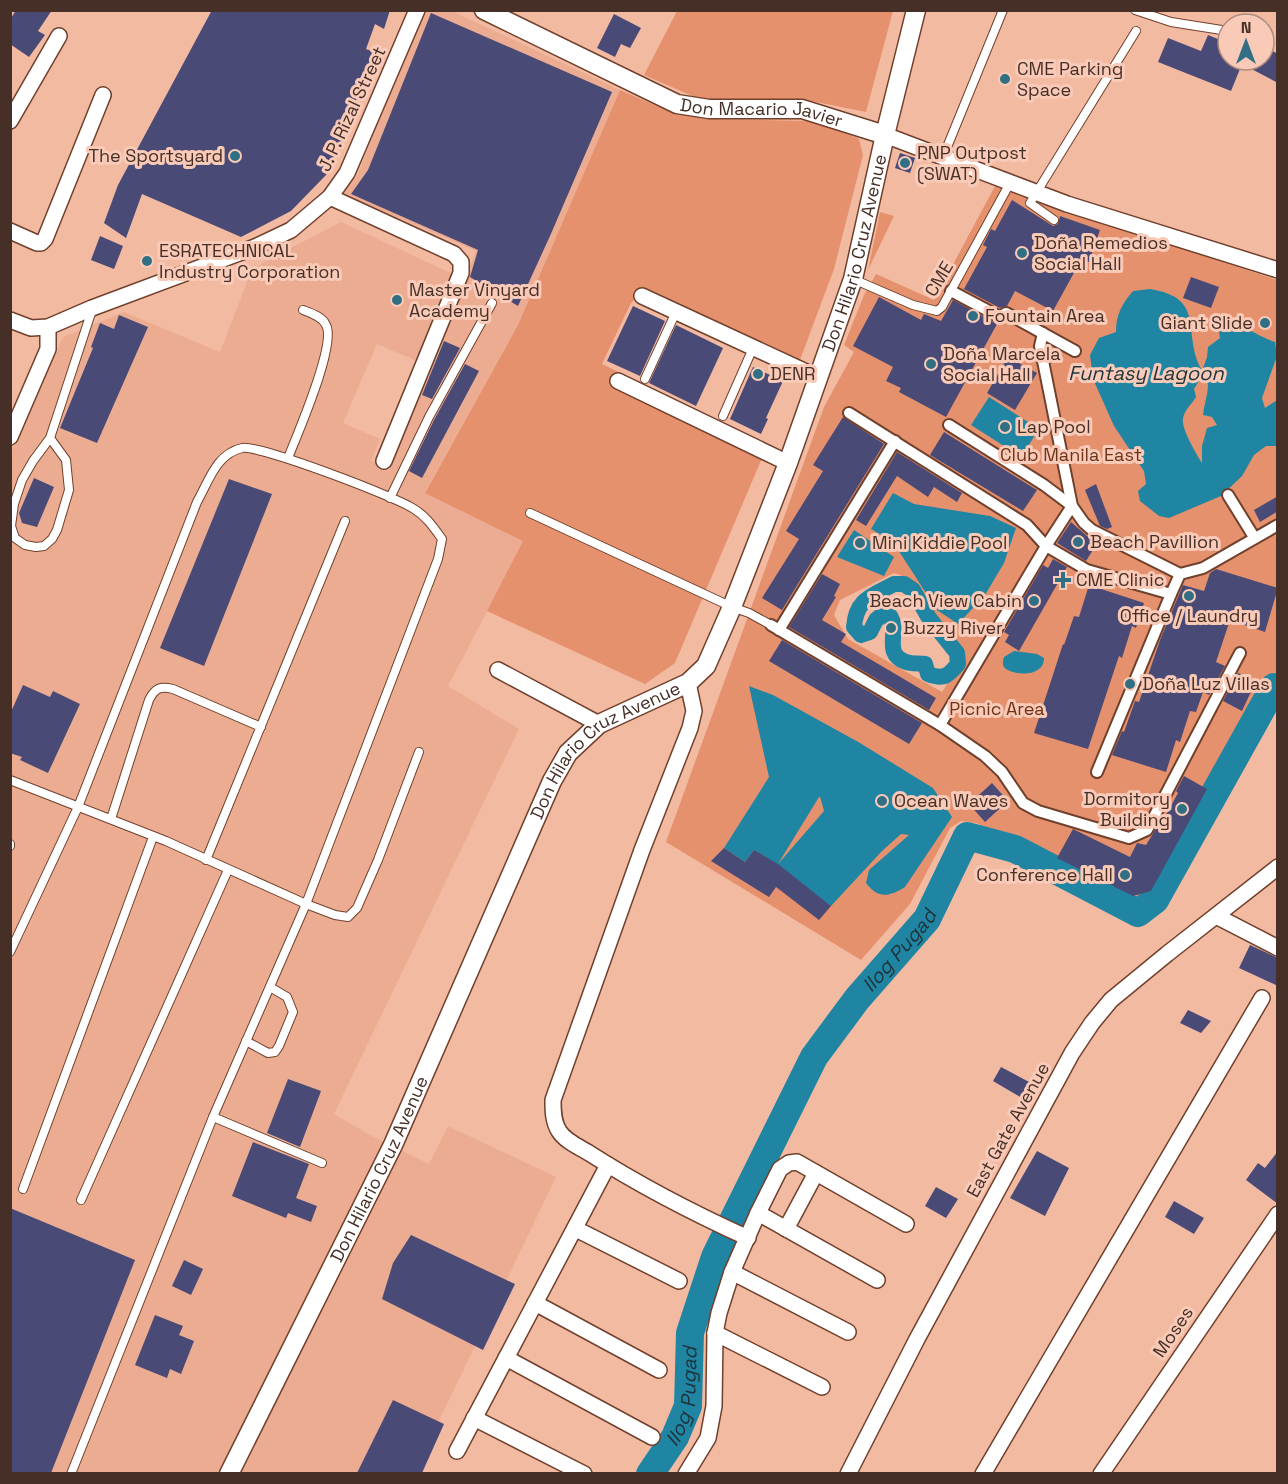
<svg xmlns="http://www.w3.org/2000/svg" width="1288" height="1484" viewBox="0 0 1288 1484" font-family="'Space Grotesk',sans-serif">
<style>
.built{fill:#ecac91}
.green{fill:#e6916d;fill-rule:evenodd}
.water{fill:#2085a3;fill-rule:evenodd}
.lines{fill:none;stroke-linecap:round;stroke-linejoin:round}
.canal{stroke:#2085a3;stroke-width:16}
.river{stroke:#2085a3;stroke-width:28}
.building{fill:#4a4a77}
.service-casing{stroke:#70402c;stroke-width:10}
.pedestrian-casing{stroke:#70402c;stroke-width:14}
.minor-casing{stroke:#70402c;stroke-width:18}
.tertiary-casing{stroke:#70402c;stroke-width:21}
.service{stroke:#fff;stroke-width:8}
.pedestrian{stroke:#fff;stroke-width:10}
.minor{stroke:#fff;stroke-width:15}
.tertiary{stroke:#fff;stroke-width:18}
.poi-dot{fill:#306f84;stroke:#f8cab7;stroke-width:2}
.labels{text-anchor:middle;stroke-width:6;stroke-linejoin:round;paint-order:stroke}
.poi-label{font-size:18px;fill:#462f26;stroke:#f8cab7;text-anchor:start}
.street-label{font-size:18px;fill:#462f26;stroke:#f8cab7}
.park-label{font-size:18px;fill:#6d3318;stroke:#f8cab7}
.water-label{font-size:20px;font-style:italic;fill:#1e333b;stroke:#f8cab7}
</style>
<rect width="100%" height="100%" fill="#f3baa2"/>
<path class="built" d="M422 11H452L620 90 518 325 425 492 524 541 448 686 519 729 334 1114 370 1135 429 1164 448 1126 556 1177 414 1473 11 1474V453L63 337 124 312 220 352 251 272 262 263 341 222 453 274 417 361 377 344 343 423 380 439 371 460 389 470 476 251 343 194 357 176Z"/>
<g class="green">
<path d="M677 11H893L866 112 801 99 735 101 697 98 644 75Z"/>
<path d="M620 90 673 113 712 119 809 121 834 128 859 139 863 155 834 269 800 360 646 288 631 303 602 364 768 444 675 663 645 684 487 611 523 541 425 493 518 325Z"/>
<path d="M995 186 1277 280V679L1273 678 1267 682 1152 893 1134 898 976 823 961 821 950 828 910 904 861 960 666 842 824 407 854 352 844 345 864 295 876 274 934 300ZM894 573 905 577 929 617 964 656 942 692 848 639 834 615 840 600Z"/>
<path d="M880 212 894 216 868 270Z"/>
</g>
<g class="water">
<path d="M1150 289C1208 298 1181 335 1202 370L1199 381 1194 389 1196 397C1192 404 1185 409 1183 418 1181 429 1196 453 1202 463V446L1207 428 1217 425 1212 417 1203 415C1205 397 1213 385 1203 368L1207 357 1208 347 1220 338 1218 326 1223 320C1243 323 1256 336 1275 342L1277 356 1262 398 1265 408 1277 400V446H1266L1254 455 1242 476 1221 496 1169 518 1159 516 1140 501 1138 491 1146 484 1144 471 1114 426 1093 379 1090 355 1099 338 1116 332C1116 314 1122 304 1133 291Z"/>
<path d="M989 397 1039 429 1021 457 971 425Z"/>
<path d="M893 493 914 504 990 516 1016 528 1004 563 985 595 958 624 937 610 893 542 871 529Z"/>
<path d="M854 530 894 557 884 576 837 557Z"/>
<path d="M1014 651 1037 654 1044 658C1044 679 1010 675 1004 667 1002 663 1003 661 1004 657Z"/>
<path d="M749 686 773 695 860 743 933 788 952 817 905 887C889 897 878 899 866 883L869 870 909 835 901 834 882 851 831 906 754 850 745 862 724 848 769 777ZM820 797 824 811 778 864 819 797Z"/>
</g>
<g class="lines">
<path class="canal" d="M894 584H904L913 590 929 618 957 653 958 664C948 676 944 680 928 674L925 664C919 663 912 664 906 662 882 654 900 631 890 616L882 615 876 620 870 632 861 635 854 627C856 599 872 596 894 584Z"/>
<path class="river" id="s1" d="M650 1474 675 1437 688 1406 690 1333 715 1257 814 1057 857 999 927 919 967 836 1015 849 1138 913 1155 900 1274 687 1278 688"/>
</g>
<g class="building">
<path d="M16 10H52L38 31 45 35 29 57 10 44V20Z"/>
<path d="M212 10H390L384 29 375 24 366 49 374 52 343 136 326 175 291 211 241 237 142 194 126 238 104 223 118 185Z"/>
<path d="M431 13 612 92 550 236 518 306 470 277 478 250 351 194 368 170Z"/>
<path d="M614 14 641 28 630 48 621 44 615 57 597 48Z"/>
<path d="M1208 35 1228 43V60H1264V46L1278 54V83L1242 64 1231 91 1158 62 1168 38 1201 51Z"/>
<path d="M900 153 915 158 910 173 895 168Z"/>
<path d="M1012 200 1053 226 1058 224 1060 216 1100 230 1089 262 1081 260 1053 311 1015 291 1007 306 1000 308 960 287 964 289 987 247 983 245 991 229 995 231Z"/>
<path d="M100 236 123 246 114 269 91 260Z"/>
<path d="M1191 277 1219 287 1211 308 1183 298Z"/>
<path d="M879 297 921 320 924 314 941 321 953 300 997 324 946 417 899 392 901 388 886 381 893 367 853 346Z"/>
<path d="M633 306 665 321 640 376 607 361Z"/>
<path d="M119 315 148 327 97 443 60 428 93 348 91 347 100 323 114 329Z"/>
<path d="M676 325 723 348 696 406 649 383Z"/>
<path d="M444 341 460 348 432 399 422 395Z"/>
<path d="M1008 357 1037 373 1015 410 987 393Z"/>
<path d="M465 364 479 371 422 478 409 471 434 420Z"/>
<path d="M753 367 783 381 766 418 768 419 761 434 730 419Z"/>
<path d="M843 417 884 444 782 610 762 598 799 539 786 531 823 471 813 465Z"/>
<path d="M944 432 1037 490 1023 511 930 455Z"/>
<path d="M897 452 962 493 957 502 934 487 928 497 897 476 866 526 856 520Z"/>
<path d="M34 478 54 487 37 527 22 523 19 513Z"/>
<path d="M229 479 272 494 204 666 160 648Z"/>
<path d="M1096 484 1112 527 1107 529 1100 526 1085 490Z"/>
<path d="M1278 496V511L1260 522 1254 510Z"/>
<path d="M1071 522 1087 536 1098 542 1086 561 1057 543Z"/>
<path d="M1053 559 1067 567 1019 651 1005 642 1009 635 1004 632 1043 565 1048 568Z"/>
<path d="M1216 569 1278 588 1265 632 1230 620 1216 662 1225 666 1209 695 1203 692 1196 712 1190 711 1180 742 1176 740 1166 772 1112 755 1122 731 1124 732 1135 701 1139 702 1160 640 1183 585 1204 591 1210 573Z"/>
<path d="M822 574 840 584 834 596 836 597 822 620 846 634 841 642 936 698 929 710 789 627Z"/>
<path d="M1089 585 1144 603 1136 628 1132 626 1122 658 1119 656 1088 749 1034 733 1063 644 1064 645 1074 616 1079 617Z"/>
<path d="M782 640 922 723 909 744 769 661Z"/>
<path d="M1238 673 1256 681 1242 711 1223 701Z"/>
<path d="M23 685 50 697 53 691 80 704 48 773 20 760 22 757 10 753V714Z"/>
<path d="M1184 776 1207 789 1151 891 1133 896 1057 858 1073 829 1130 857 1137 843 1146 845 1157 827 1159 828 1178 793 1176 791Z"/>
<path d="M992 783 1008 801 985 822 969 804Z"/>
<path d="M724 848 745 862 754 850 778 864 831 906 819 920 776 887 769 897 711 861Z"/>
<path d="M1250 945 1278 958V986L1239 968Z"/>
<path d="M1188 1010 1211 1021 1201 1033 1180 1023Z"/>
<path d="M1001 1067 1031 1083 1022 1098 993 1081Z"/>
<path d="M288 1079 321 1091 300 1147 267 1133Z"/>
<path d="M253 1142 309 1164 296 1198 317 1206 311 1222 288 1213 286 1218 232 1196Z"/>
<path d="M1037 1151 1069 1168 1045 1216 1010 1198Z"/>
<path d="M1278 1151V1204L1246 1180 1258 1163 1265 1168Z"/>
<path d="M936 1187 958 1199 946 1218 925 1206Z"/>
<path d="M1174 1201 1204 1218 1194 1234 1165 1217Z"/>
<path d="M10 1208 135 1260 51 1473H10Z"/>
<path d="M411 1235 515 1284 483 1350 382 1299 393 1263Z"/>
<path d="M184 1260 203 1269 191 1295 172 1286Z"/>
<path d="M155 1315 183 1326 179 1335 194 1341 181 1374 170 1369 167 1378 135 1365Z"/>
<path d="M393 1400 444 1424 422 1473H357Z"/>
</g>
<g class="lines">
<defs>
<g id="service">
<path d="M1135 10 1171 22 1228 31"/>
<path d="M943 157 1003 10"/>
<path d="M1054 220 1030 203 1136 31"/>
<path d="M853 279 913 305 937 311 942 307 1010 183"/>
<path d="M645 379 676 312"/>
<path d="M723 416 753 348"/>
<path d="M50 438 66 460 69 490 57 530 52 539 44 546 36 547 25 545 15 538 11 526 14 504 22 480 33 461 50 438 92 310"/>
<path d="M288 458C297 435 337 344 326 325 323 317 311 313 303 310"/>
<path d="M390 498 429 417 492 303"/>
<path d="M530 513 732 607 749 613 771 625"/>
<path d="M10 780 166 841 306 904 335 915 348 917 357 908 378 860 419 752"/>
<path d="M111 819 149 700C155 688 160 686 173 689L261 727"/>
<path d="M10 844V846"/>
<path d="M206 860 345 521"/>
<path d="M10 952 78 807 197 502C209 481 216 454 242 448 257 444 397 497 414 509 426 516 434 528 442 539L438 559 306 904 213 1117 71 1474"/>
<path d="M246 1041 268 1053 275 1052 279 1046 293 1012 287 997 270 987"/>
<path d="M213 1117 322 1163"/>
<path d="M23 1189 153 837"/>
<path d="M81 1200 228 870"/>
</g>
<g id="pedestrian">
<path d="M951 291 1000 317 1006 313 1075 351"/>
<path d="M1043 333 1040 346 1072 506 1084 523 1092 530 1180 574"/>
<path d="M849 413 1027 525 1046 546 940 725"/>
<path d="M949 425 1044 485 1072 506 1046 546 1087 570 1171 594 1097 772"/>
<path d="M1228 495 1254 537"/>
<path d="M1171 594 1180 574 1203 568 1278 525"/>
<path d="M771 625 940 725 985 756 1002 772 1023 803 1038 811 1129 838 1147 830 1240 653"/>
<path d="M779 630 895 441"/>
</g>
<g id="minor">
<path d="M10 121 59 36"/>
<path d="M885 135 1067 204 1278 270"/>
<path d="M330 197 454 254 461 262V273L384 461"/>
<path d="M10 231 37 243H41L45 239 103 95"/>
<path d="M642 296 819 378"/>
<path d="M10 320 31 328 48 327 92 308 255 247 291 230 330 197 347 173 417 10"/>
<path d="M618 381 788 463"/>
<path d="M10 437 48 349V327"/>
<path d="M498 670 599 724"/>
<path d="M688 683 694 711 690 728 642 850 553 1100C553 1110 553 1122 559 1131 565 1141 579 1147 589 1153 639 1185 693 1213 748 1238"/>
<path d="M1216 916 1278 948"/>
<path d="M758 1213 877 1280"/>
<path d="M576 1229 679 1281"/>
<path d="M786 1229 816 1173"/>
<path d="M732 1272 848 1332"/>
<path d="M535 1303 659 1370"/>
<path d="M715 1333 822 1387"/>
<path d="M506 1358 652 1437"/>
<path d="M474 1418 584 1474"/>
<path d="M457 1451 608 1165"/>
<path d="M686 1474 708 1438 714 1406 715 1333 719 1313 732 1272 758 1213 780 1169 789 1163 797 1162 906 1224"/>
<path d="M848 1474 917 1339 1072 1053 1092 1023 1111 1000 1167 954 1278 867"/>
<path d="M983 1474 1262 998"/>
<path d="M1101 1474 1278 1214"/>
</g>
<g id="tertiary">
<path id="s2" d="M484 10 677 104 709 109H802L885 135"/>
<path id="s3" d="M229 1474 393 1145 552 781 568 753 599 724 688 683 706 666 732 607 788 463 853 279 885 135 916 10"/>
</g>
</defs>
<use href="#service" class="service-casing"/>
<use href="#pedestrian" class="pedestrian-casing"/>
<use href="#minor" class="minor-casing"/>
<use href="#tertiary" class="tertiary-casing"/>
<use href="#service" class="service"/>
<use href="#pedestrian" class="pedestrian"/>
<use href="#minor" class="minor"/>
<use href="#tertiary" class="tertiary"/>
</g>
<g class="poi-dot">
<circle cx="1005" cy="79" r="6"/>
<circle cx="235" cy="156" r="6"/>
<circle cx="905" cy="163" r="6"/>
<circle cx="1022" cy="253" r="6"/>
<circle cx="147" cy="261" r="6"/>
<circle cx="397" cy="300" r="6"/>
<circle cx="973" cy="316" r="6"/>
<circle cx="1265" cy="323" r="6"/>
<circle cx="931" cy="364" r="6"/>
<circle cx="758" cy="374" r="6"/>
<circle cx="1005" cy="427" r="6"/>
<circle cx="1078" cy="542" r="6"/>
<circle cx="860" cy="543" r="6"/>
<path d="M1060 571h6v6h6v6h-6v6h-6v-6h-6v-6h6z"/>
<circle cx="1189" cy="596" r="6"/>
<circle cx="1034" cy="601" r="6"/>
<circle cx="891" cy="628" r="6"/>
<circle cx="1130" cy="684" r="6"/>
<circle cx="882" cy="801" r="6"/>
<circle cx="1182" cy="809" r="6"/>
<circle cx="1125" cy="875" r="6"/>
</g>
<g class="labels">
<g class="poi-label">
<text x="1017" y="75">CME Parking<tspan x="1017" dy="21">Space</tspan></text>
<text x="917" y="159">PNP Outpost<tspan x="917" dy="21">(SWAT)</tspan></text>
<text x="223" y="162" text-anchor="end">The Sportsyard</text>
<text x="1034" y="249">Doña Remedios<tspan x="1034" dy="21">Social Hall</tspan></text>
<text x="159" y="257">ESRATECHNICAL<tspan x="159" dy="21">Industry Corporation</tspan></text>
<text x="409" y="296">Master Vinyard<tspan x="409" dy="21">Academy</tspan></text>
<text x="985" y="322">Fountain Area</text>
<text x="1253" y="329" text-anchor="end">Giant Slide</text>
<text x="943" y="360">Doña Marcela<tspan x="943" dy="21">Social Hall</tspan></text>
<text x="770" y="380">DENR</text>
<text x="1017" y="433">Lap Pool</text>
<text x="1090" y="548">Beach Pavillion</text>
<text x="872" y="549">Mini Kiddie Pool</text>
<text x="1076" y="586">CME Clinic</text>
<text x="1022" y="607" text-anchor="end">Beach View Cabin</text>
<text x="1189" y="622" text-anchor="middle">Office / Laundry</text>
<text x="903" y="634">Buzzy River</text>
<text x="1142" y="690">Doña Luz Villas</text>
<text x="1170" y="805" text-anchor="end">Dormitory<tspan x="1170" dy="21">Building</tspan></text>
<text x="894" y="807">Ocean Waves</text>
<text x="1113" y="881" text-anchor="end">Conference Hall</text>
</g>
<g class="street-label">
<text transform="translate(352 109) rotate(-65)" y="6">J. P. Rizal Street</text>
<text dy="6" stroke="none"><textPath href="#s2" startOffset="300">Don Macario Javier</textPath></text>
<text dy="6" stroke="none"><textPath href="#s3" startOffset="1402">Don Hilario Cruz Avenue</textPath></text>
<text transform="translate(939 279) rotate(-59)" y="6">CME</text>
<text dy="6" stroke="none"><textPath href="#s3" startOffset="826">Don Hilario Cruz Avenue</textPath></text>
<text transform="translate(1008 1130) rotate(-61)" y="6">East Gate Avenue</text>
<text dy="6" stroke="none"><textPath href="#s3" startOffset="340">Don Hilario Cruz Avenue</textPath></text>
<text transform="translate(1173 1332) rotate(-56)" y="6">Moses</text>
</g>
<g class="park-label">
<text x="1071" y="461">Club Manila East</text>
<text x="997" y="715">Picnic Area</text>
</g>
<g class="water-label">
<text x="1146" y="380">Funtasy Lagoon</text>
<text dy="7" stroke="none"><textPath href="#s1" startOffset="591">Ilog Pugad</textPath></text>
<text dy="7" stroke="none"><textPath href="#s1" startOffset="87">Ilog Pugad</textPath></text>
</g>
</g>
<rect width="1288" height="1484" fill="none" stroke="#462f26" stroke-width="24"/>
<g transform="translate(1246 42)"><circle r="28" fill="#f8cab7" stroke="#b18c7d" stroke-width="1.5"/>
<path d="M0-4.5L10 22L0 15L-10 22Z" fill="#306f84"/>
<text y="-9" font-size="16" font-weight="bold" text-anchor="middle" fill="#462f26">N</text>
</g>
</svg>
